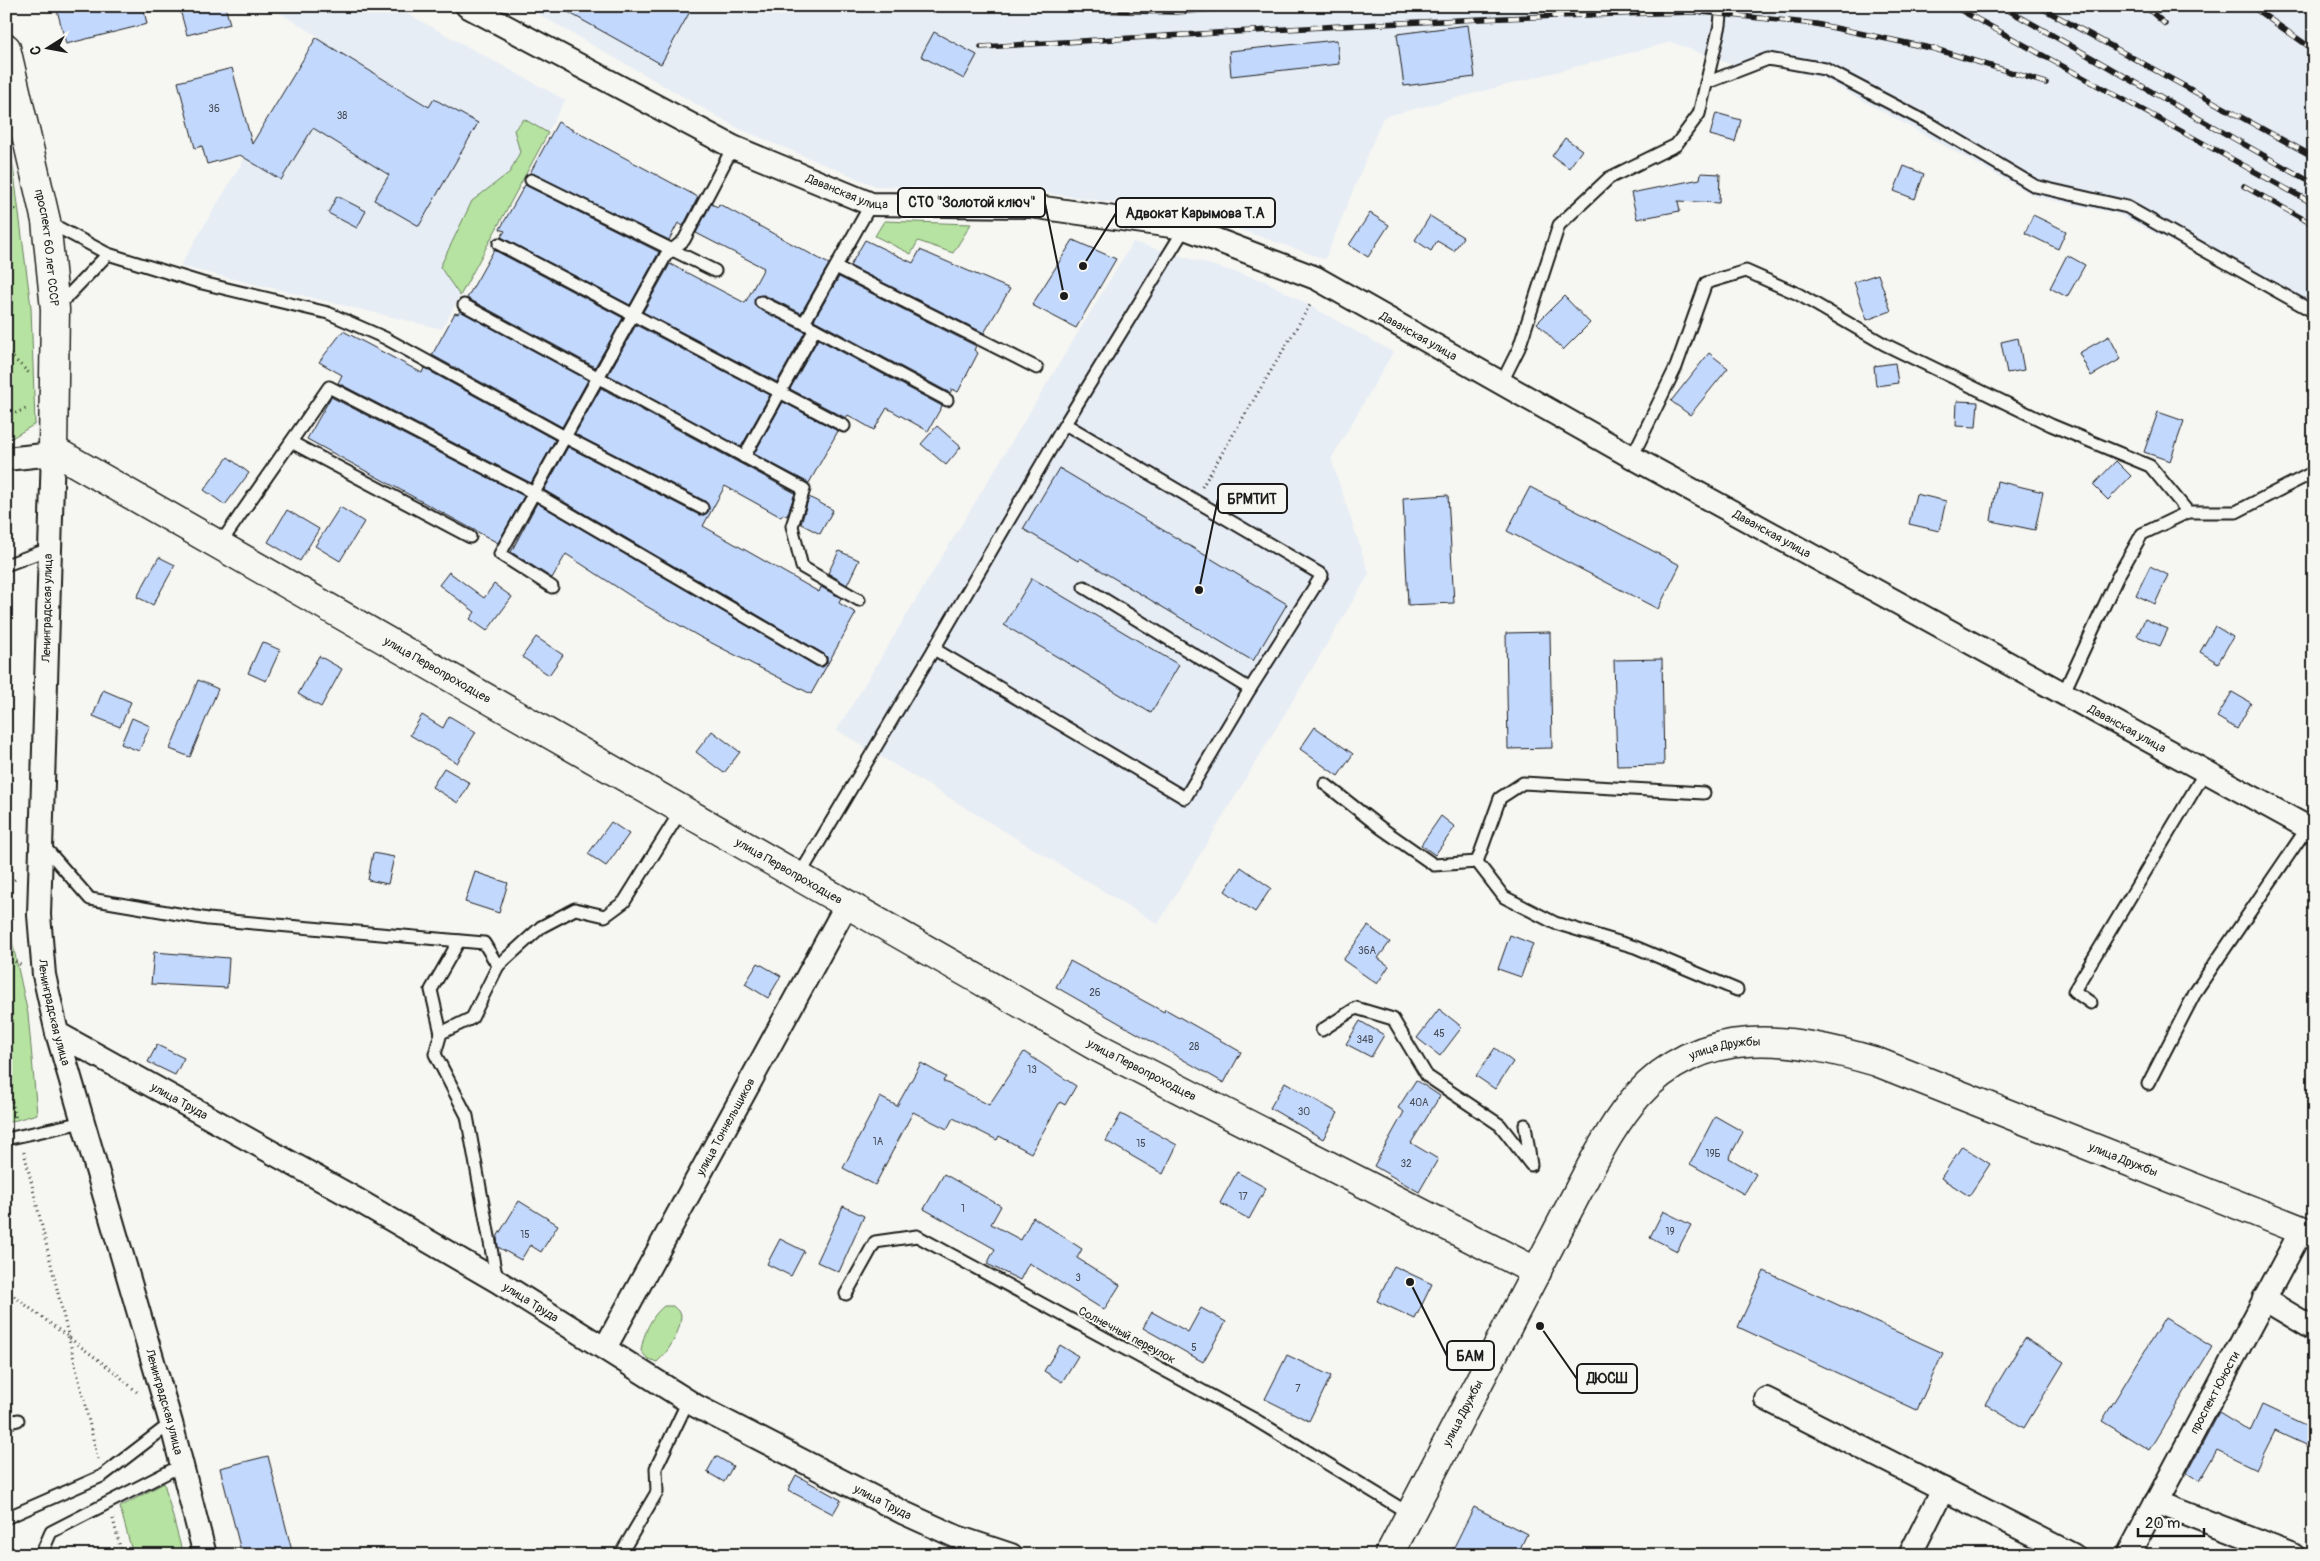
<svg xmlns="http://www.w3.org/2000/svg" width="2320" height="1561" viewBox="0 0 2320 1561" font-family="Pangolin,sans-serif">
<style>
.built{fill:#e6edf5}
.green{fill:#b6e3a1;stroke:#69805e}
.building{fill:#c2d8fd;stroke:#1c1c1c}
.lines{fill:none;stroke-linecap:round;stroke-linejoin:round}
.service-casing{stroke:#1c1c1c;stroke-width:15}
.minor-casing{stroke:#1c1c1c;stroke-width:26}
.tertiary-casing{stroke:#1c1c1c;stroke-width:31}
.path{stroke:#1c1c1c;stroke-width:3;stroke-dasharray:1 4;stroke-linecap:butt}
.service{stroke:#f6f6f2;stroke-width:11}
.minor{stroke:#f6f6f2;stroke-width:22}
.tertiary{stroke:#f6f6f2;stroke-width:28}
.rail-casing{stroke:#1c1c1c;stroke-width:5.5}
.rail{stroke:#f6f6f2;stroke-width:4;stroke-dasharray:11;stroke-linecap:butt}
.labels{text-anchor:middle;stroke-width:4;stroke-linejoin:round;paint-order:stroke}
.number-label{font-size:10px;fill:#464b54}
.street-label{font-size:12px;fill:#1c1c1c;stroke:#f6f6f2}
.leader{fill:none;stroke:#1c1c1c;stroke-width:2}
.callout-dot{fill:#1c1c1c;stroke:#f6f6f2;stroke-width:2}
.callout{fill:#f6f6f2;stroke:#1c1c1c;stroke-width:2}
.callout-label{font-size:14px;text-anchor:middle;font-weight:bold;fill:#1c1c1c}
</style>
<rect width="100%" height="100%" fill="#f6f6f2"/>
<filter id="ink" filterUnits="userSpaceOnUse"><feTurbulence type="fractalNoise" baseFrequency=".02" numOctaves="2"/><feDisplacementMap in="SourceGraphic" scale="10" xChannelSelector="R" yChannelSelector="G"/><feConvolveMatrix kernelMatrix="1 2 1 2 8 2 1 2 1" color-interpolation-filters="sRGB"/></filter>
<g filter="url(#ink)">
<g class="built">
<path d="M268 6H393L565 100 442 329 180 266 318 36Z"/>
<path d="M524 6H2297L2314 19V315L2118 214 2037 197 1822 78 1767 66 1754 73 1671 42 1383 117 1325 259 1195 214 1034 191 876 186 740 129Z"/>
<path d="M1133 242 1265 281 1393 352 1331 459 1369 574 1158 924 837 730Z"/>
</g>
<g class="green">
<path d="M524 119 548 133 460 296 440 267 472 201 510 172 520 152 514 130Z"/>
<path d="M6 140 13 166 31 307 35 424 10 439 6 438Z"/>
<path d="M884 221 971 224 953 253 918 241 911 254 875 236Z"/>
<path d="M6 913 28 1014 37 1114 6 1123Z"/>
<path d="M664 1306H673L681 1314C681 1331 670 1350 657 1362L648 1359 641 1351C643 1335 651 1316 664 1306Z"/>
<path d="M164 1483 183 1555H133L120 1507Z"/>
</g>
<g class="building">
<path d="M56 6H143L147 24 66 44Z"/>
<path d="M179 6H225L230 24 187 35Z"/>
<path d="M557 6H693L661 64Z"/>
<path d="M1468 25 1475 77 1404 86 1397 34Z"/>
<path d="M934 32 977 55 964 79 921 56Z"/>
<path d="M316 38 429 107 434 99 478 123 419 226 374 200 389 175 313 128 281 180 240 155 207 164 202 146 195 148 178 82 232 68 252 144Z"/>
<path d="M1337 40 1339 64 1231 76 1229 51Z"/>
<path d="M1716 113 1741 120 1735 142 1710 135Z"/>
<path d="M558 122 698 197 683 226 678 223 669 240 530 173Z"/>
<path d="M1565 138 1582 150 1569 168 1552 156Z"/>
<path d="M1904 166 1924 174 1915 199 1894 191Z"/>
<path d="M1701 173 1720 174 1719 203 1678 201 1680 211 1637 219 1631 193 1700 179Z"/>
<path d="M525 185 659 252 630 305 501 237 505 231 500 229Z"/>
<path d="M337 196 366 211 357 228 328 213Z"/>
<path d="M711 204 718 207 719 204 829 264 801 313 764 295 757 296 754 299 757 308 805 332 777 382 643 312 670 264 745 303 764 268 696 233Z"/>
<path d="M1370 213 1389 225 1368 257 1349 245Z"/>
<path d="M2033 215 2066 231 2058 249 2025 233Z"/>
<path d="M1430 216 1463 237 1454 251 1437 241 1431 251 1415 240Z"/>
<path d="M865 240 913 263 920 250 1010 289 984 333 850 266Z"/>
<path d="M1073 240 1116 259 1076 328 1032 305Z"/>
<path d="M494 250 623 318 595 367 467 298Z"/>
<path d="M2067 255 2085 265 2067 297 2050 288Z"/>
<path d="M1878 274 1891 311 1867 320 1854 282Z"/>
<path d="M839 277 976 346 974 350 978 353 958 392 952 389 950 393 814 320Z"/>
<path d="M1564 296 1590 323 1563 350 1537 323Z"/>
<path d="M460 311 588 380 562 427 432 355 455 313 458 314Z"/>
<path d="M636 325 770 395 741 447 608 375Z"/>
<path d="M343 331 422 373 424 368 555 440 531 483 338 383 342 375 319 362Z"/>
<path d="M2109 336 2121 359 2091 376 2079 353Z"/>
<path d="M2018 338 2024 370 2007 373 2001 342Z"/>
<path d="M818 339 942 406 928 431 887 408 874 430 848 415 846 418 790 389Z"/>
<path d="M1709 353 1728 368 1690 415 1671 401Z"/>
<path d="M1895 363 1898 383 1876 386 1874 366Z"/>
<path d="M601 388 795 493 787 516 783 514 781 517 725 486 703 526 819 592 821 587 841 598 839 603 856 613 811 694 700 637 646 606 566 554 552 578 511 552 537 503 816 666 823 667 827 663V657L824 654 544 490 568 447 699 515H703L708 512 709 507 705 501 575 434Z"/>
<path d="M331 397 524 496 498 543 307 439Z"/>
<path d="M1957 401 1978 402 1976 427 1956 426Z"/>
<path d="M783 402 838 431 809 483 754 454Z"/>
<path d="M2158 412 2184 421 2170 461 2144 452Z"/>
<path d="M937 426 961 447 946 465 921 444Z"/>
<path d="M228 457 249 473 225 505 204 490Z"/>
<path d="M2116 461 2131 476 2108 500 2093 485Z"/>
<path d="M1059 468 1287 604 1253 661 1080 558 1078 561 1023 529Z"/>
<path d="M1997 481 2043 492 2035 530 1991 521Z"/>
<path d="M1530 487 1680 565 1658 609 1507 531Z"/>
<path d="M1916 494 1946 501 1939 531 1909 524Z"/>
<path d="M1448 495 1454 603 1408 605 1403 498Z"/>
<path d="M809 497 833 510 820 534 801 524Z"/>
<path d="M340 507 364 522 340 561 315 546Z"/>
<path d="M287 510 319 529 300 561 268 542Z"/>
<path d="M839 551 859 560 847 585 828 573Z"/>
<path d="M159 557 175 565 153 605 137 597Z"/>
<path d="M2150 566 2168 575 2155 604 2136 595Z"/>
<path d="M449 572 484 598 494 584 512 597 487 631 470 619 475 612 439 585Z"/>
<path d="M1032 578 1179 665 1151 713 1004 625Z"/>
<path d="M2145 619 2168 629 2160 646 2137 636Z"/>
<path d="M2215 626 2233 637 2218 663 2200 652Z"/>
<path d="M1550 632 1552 748 1508 749 1506 633Z"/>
<path d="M536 637 563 655 549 675 522 657Z"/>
<path d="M262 642 280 650 266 681 248 673Z"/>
<path d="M319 656 342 669 321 707 298 694Z"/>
<path d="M1662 659 1664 765 1617 766 1614 660Z"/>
<path d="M198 680 218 689 190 757 170 749Z"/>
<path d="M103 690 131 702 120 727 93 716Z"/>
<path d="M2232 692 2251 703 2237 729 2217 717Z"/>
<path d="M422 715 443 728 449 716 476 732 457 763 410 735Z"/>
<path d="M132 718 150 726 139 751 121 744Z"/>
<path d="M1315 727 1353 754 1338 776 1300 749Z"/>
<path d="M712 731 740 752 724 773 696 752Z"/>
<path d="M444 768 470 783 458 803 432 787Z"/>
<path d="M1441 816 1455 827 1435 855 1421 845Z"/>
<path d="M611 822 629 834 606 866 588 854Z"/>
<path d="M373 853 394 857 388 884 368 880Z"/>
<path d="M1241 867 1271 888 1255 912 1225 891Z"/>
<path d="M475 872 508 883 499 913 465 902Z"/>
<path d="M1368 926 1390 942 1378 958 1389 966 1377 984 1343 960Z"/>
<path d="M1510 935 1533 944 1521 977 1498 969Z"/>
<path d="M154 952 229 958 227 988 151 984Z"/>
<path d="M1070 961 1164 1012 1165 1009 1241 1052 1224 1083 1056 987Z"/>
<path d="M758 963 781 976 768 998 745 984Z"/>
<path d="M1439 1009 1462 1027 1440 1056 1417 1038Z"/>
<path d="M1360 1021 1384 1035 1371 1057 1346 1044Z"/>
<path d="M157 1045 184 1058 175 1075 148 1062Z"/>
<path d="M1495 1048 1513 1062 1495 1089 1476 1076Z"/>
<path d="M1024 1052 1076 1086 1065 1105 1060 1102 1031 1153 999 1136 997 1140 953 1118 947 1129 913 1112 875 1185 843 1168 880 1097 897 1106 921 1063 946 1077 943 1081 989 1105Z"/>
<path d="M1416 1080 1440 1096 1411 1143 1438 1159 1419 1192 1374 1166 1404 1112 1398 1108Z"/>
<path d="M1285 1082 1338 1113 1323 1139 1270 1108Z"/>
<path d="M1121 1114 1177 1145 1163 1174 1106 1141Z"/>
<path d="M1715 1116 1743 1132 1729 1158 1756 1174 1744 1194 1690 1164Z"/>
<path d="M1962 1146 1990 1164 1969 1196 1941 1178Z"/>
<path d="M1237 1172 1266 1188 1249 1219 1220 1203Z"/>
<path d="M944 1174 1001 1206 991 1224 1021 1240 1033 1217 1082 1249 1077 1258 1120 1285 1104 1310 1029 1263 1020 1280 987 1264 995 1249 924 1209Z"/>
<path d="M519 1201 558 1225 541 1252 530 1245 521 1260 498 1247 497 1237Z"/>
<path d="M843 1206 864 1216 839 1272 817 1262Z"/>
<path d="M1663 1211 1691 1225 1677 1251 1650 1237Z"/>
<path d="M780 1239 804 1251 791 1276 767 1264Z"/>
<path d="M1394 1266 1432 1284 1415 1319 1377 1301Z"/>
<path d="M1764 1271 1943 1353 1917 1410 1738 1327Z"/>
<path d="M1201 1308 1226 1322 1203 1362 1143 1328 1152 1312 1188 1332Z"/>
<path d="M2165 1318 2212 1347 2149 1450 2102 1421Z"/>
<path d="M2025 1338 2064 1362 2024 1428 1985 1404Z"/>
<path d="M1060 1345 1078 1356 1062 1382 1044 1371Z"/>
<path d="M1287 1355 1331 1376 1309 1421 1265 1399Z"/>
<path d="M2262 1405 2314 1429V1449L2275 1431 2256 1469 2217 1450 2199 1481 2187 1473 2219 1413 2250 1432Z"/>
<path d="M268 1456 293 1555H242L220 1468Z"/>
<path d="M716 1456 733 1466 724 1482 707 1472Z"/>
<path d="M796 1475 841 1500 833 1514 788 1490Z"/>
<path d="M1474 1507 1527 1534 1517 1555H1450Z"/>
</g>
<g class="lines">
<defs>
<g id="service">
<path d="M1706 83 1768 59 1825 69 1932 125 2035 186 2127 207 2314 312"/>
<path d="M531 180 715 271"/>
<path d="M48 222 108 254"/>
<path d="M499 244 844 426"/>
<path d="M836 267 1037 368"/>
<path d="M761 302 804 323"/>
<path d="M464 305 804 489 792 526 802 567 859 600"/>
<path d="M58 306 108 254 202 283 328 313 385 338 565 437 702 508"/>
<path d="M815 329 947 400"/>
<path d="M1501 384 1519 348 1559 225 1609 178 1676 145 1699 114 1720 25 1722 6"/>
<path d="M1065 424 1322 575 1250 689 1185 798 934 649 1065 424 1185 228"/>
<path d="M291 442 470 537"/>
<path d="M744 457 815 329 804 323 871 204"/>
<path d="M1632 457 1676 367 1706 283 1746 271 1798 294 1884 344 2051 425 2150 466 2188 512H2236L2314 472"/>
<path d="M220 544 329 387 534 493 820 660"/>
<path d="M6 565 49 549"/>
<path d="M552 587 500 554 666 255 684 240 733 147"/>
<path d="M1084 587 1250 689"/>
<path d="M2063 694 2118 576 2142 534 2188 512"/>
<path d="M1325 784 1381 828 1434 865 1477 862 1504 897 1555 923 1635 947 1737 990"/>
<path d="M42 844 90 899 208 919 484 943 498 966 472 1018 441 1033 435 1054 467 1116 497 1281"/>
<path d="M1477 862 1500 798 1523 783 1704 793"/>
<path d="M799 876 934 649"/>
<path d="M498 966 541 927 575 909 605 916 624 902 682 809"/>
<path d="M2091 1003 2074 991 2205 772"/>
<path d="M1322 1030 1356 1008 1393 1019 1427 1076 1500 1125 1531 1165 1525 1125"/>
<path d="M441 1033 431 990 459 941"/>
<path d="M2148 1084 2196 991 2307 828"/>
<path d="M6 1139 83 1122"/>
<path d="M846 1294 875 1242 917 1236 1254 1419 1410 1514"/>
<path d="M6 1423 18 1420"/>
<path d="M6 1518 102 1476 171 1423"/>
<path d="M41 1555 51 1532 182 1465"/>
<path d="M620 1555 657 1492 656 1468 688 1401"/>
</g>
<g id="minor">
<path id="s1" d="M467 6 733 147 871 204 1030 206 1185 228 1316 278 1632 457 2314 831"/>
<path id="s2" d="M53 450 39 915 44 975 57 1033 171 1423 205 1555"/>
<path d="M6 459 53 454"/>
<path id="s3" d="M57 1033 354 1198 497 1281 696 1406 904 1513 957 1537 1011 1555"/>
<path d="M2264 1299 2314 1329"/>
<path id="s4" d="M605 1348 847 904"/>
<path d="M1766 1399 2073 1555"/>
<path d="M2156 1502 2293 1555"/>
<path d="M1910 1555 1943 1489"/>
<path id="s5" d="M2128 1555 2301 1231"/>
</g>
<g id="tertiary">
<path id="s6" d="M6 48 46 221 55 309 53 450 1097 1047 1537 1272"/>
<path id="s7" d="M1389 1555 1588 1172C1602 1146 1617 1119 1637 1096 1703 1022 1792 1037 1877 1062L2314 1235"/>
</g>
</defs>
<use href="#service" class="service-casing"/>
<use href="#minor" class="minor-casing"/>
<use href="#tertiary" class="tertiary-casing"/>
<g class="path">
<path d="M6 205 17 210"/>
<path d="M6 351 29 373"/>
<path d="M6 417 28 408"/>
<path d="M1202 487 1310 305"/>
<path d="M6 645V676"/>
<path d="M6 886 18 877"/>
<path d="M6 957 21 965"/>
<path d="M6 1077 16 1119"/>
<path d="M24 1152 98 1459"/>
<path d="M6 1290 117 1374 138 1393"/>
<path d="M113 1519 122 1555"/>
</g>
<use href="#service" class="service"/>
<use href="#minor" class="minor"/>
<use href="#tertiary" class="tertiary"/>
<defs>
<g id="rail">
<path d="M1064 6 1080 10 1176 12 1258 6"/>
<path d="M1871 6 1873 7"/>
<path d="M1953 6 2314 204"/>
<path d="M2001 6 2314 184"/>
<path d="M2038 6 2314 157"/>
<path d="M2145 6 2165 24"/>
<path d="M2251 6 2314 50"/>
<path d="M1692 11 1816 24 1935 49 2046 83"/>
<path d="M981 47C1220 33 1458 17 1697 12"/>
<path d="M2244 186 2314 225"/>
</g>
</defs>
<use href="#rail" class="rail-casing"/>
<use href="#rail" class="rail"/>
</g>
</g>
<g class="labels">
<g class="number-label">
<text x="214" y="112">36</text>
<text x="342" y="119">38</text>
<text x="1367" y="954">36А</text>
<text x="1095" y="996">26</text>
<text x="1439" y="1037">45</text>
<text x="1365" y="1043">34В</text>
<text x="1194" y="1050">28</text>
<text x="1032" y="1073">13</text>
<text x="1419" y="1106">40А</text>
<text x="1304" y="1115">30</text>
<text x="878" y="1145">1А</text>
<text x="1141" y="1147">15</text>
<text x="1713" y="1157">19Б</text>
<text x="1406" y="1167">32</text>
<text x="1243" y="1200">17</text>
<text x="963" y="1212">1</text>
<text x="1670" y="1235">19</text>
<text x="525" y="1238">15</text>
<text x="1078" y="1281">3</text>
<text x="1194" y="1351">5</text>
<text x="1298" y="1392">7</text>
</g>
<g class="street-label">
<text dy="4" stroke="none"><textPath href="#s1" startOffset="424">Даванская улица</textPath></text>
<text dy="4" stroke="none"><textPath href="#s6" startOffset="204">проспект 60 лет СССР</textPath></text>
<text dy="4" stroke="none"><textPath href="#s1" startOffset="1024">Даванская улица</textPath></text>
<text dy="4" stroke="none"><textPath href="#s1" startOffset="1429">Даванская улица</textPath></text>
<text transform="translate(47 608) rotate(-89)" y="4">Ленинградская улица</text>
<text dy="4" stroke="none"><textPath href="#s6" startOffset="850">улица Первопроходцев</textPath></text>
<text dy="4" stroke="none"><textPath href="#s1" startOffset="1834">Даванская улица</textPath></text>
<text dy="4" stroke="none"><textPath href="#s6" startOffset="1255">улица Первопроходцев</textPath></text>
<text dy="4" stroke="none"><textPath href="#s2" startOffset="564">Ленинградская улица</textPath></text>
<text dy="4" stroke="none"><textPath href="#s7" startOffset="625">улица Дружбы</textPath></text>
<text dy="4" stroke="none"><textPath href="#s6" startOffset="1660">улица Первопроходцев</textPath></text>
<text dy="4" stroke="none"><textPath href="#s3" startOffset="140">улица Труда</textPath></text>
<text dy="4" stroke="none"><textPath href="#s4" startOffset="252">улица Тоннельщиков</textPath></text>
<text dy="4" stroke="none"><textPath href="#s7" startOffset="1045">улица Дружбы</textPath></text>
<text dy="4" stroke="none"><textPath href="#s3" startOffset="545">улица Труда</textPath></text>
<text transform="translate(1127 1335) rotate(28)" y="4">Солнечный переулок</text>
<text dy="4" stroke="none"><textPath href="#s5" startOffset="184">проспект Юности</textPath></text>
<text dy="4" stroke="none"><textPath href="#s2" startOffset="969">Ленинградская улица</textPath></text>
<text dy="4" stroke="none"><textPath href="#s7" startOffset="160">улица Дружбы</textPath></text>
<text dy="4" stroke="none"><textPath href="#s3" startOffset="950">улица Труда</textPath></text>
</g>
</g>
<path class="leader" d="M1064 296L1045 203M1083 266L1116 213M1199 590L1218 499M1410 1282L1447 1356M1540 1326L1577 1379"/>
<g class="callout-dot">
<circle cx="1064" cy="296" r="5"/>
<circle cx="1083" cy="266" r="5"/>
<circle cx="1199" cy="590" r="5"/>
<circle cx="1410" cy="1282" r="5"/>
<circle cx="1540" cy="1326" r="5"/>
</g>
<g class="callout">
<rect x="898" y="188" width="147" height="29" rx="5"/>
<rect x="1116" y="198" width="159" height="29" rx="5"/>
<rect x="1218" y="484" width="69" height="29" rx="5"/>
<rect x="1447" y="1341" width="47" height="29" rx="5"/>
<rect x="1577" y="1364" width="60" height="29" rx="5"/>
</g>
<g class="callout-label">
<text x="972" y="207">СТО "Золотой ключ"</text>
<text x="1195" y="218">Адвокат Карымова Т.А</text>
<text x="1252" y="504">БРМТИТ</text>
<text x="1470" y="1361">БАМ</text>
<text x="1607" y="1383">ДЮСШ</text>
</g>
<rect width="2320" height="1561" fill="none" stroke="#f6f6f2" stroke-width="25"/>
<rect x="12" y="12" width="2295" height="1536" fill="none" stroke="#1c1c1c" stroke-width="2" filter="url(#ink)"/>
<g transform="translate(48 48) rotate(259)" stroke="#f6f6f2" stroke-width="4" paint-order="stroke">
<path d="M0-4L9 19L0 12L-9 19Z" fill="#1c1c1c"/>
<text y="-8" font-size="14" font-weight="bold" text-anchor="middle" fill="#1c1c1c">С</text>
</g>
<path d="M2138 1528v8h66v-8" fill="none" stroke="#1c1c1c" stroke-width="2.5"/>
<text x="2145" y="1528" font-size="15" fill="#1c1c1c" stroke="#f6f6f2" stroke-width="4" paint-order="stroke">20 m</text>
</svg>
